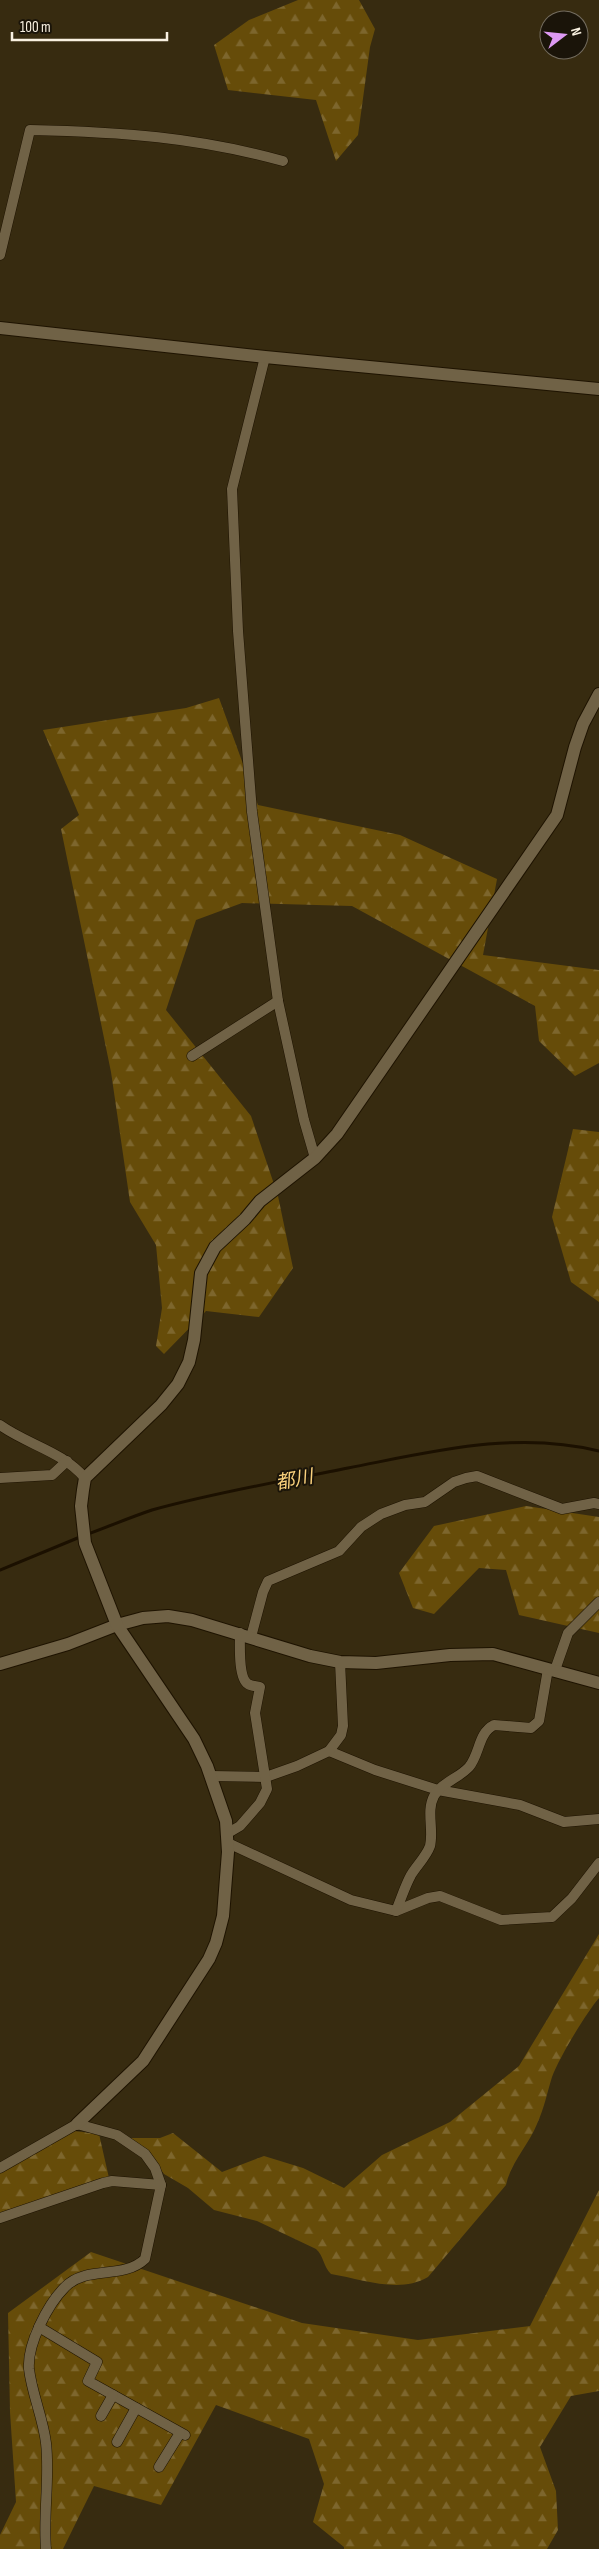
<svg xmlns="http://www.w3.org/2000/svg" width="599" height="2549" viewBox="0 0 599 2549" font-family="'Sofia Sans Condensed','Noto Sans JP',sans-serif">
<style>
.forest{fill:url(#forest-firs)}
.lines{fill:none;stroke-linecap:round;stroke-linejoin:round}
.stream{stroke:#1b1000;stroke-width:3}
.minor-casing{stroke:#1e1300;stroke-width:11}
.tertiary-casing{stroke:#1e1300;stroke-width:14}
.minor{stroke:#706246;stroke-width:10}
.tertiary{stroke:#706246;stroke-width:12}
.labels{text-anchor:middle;stroke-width:4;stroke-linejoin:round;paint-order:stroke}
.water-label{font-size:19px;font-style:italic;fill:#fbd27d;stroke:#1a1409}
</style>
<defs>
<pattern id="forest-firs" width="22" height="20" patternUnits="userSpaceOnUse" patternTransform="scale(1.25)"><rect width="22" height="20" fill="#664c09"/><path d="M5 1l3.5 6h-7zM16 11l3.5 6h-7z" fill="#7d662d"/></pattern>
</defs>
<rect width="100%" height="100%" fill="#372b10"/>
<g class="forest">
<path d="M298 0H359L375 29 370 47 358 135 336 161 316 100 228 90 214 45 249 20Z"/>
<path d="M219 698 258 805 400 835 497 879 483 955 599 970V1063L575 1076 539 1041 535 1006 352 906 242 903 196 920 166 1010 251 1116 278 1196 293 1268 259 1317 206 1311 164 1354 156 1346 162 1308 156 1245 130 1202 111 1072 61 829 79 815 43 730 186 708Z"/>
<path d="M573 1129 599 1132V1302L571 1282 552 1217Z"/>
<path d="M526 1506 599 1517V1633L519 1615 506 1570 479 1568 434 1614 413 1608 399 1573 434 1526Z"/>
<path d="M599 1934V1998C586 2013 559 2058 552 2077 547 2093 544 2109 537 2124 528 2146 511 2162 506 2185L428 2277C399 2294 362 2279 331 2274 323 2266 324 2256 316 2249L257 2221 214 2210 188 2188 164 2174 155 2162 126 2138H160L173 2133 222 2172 264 2156 303 2168 344 2188 382 2155 450 2122 519 2066Z"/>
<path d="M74 2131 99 2134 109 2178 0 2214V2173Z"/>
<path d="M599 2190V2391L571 2396 540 2447 556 2491 558 2530 547 2549H344V2547L313 2522 324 2484 309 2439 216 2405 161 2505 94 2486 63 2549H0V2535L16 2502 10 2412 8 2313 91 2252 302 2323 418 2340 530 2326Z"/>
</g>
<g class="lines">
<g class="stream">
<path d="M88 1534C110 1526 131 1517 152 1510 217 1492 283 1481 348 1468 431 1452 515 1430 599 1451"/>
<path d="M0 1570 80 1537"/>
</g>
<defs>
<g id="minor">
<path d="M0 255 30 130C121 132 196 137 283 161"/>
<path d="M265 357 232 489 238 631 252 812 278 1001 304 1120 315 1158"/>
<path d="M192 1056 278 1001"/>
<path d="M0 1425C28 1445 62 1451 85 1478"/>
<path d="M0 1478 52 1475 67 1461"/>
<path d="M251 1637 263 1592 268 1581 339 1551 361 1527 381 1514 405 1505 425 1502 454 1482 466 1478 477 1476 562 1509 594 1503 599 1504"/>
<path d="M555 1670 568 1633 599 1602"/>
<path d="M329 1751 375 1770 438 1790 520 1805 564 1822 599 1819"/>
<path d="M211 1776 266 1777 297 1766 329 1751 341 1735 343 1726 340 1662"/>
<path d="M228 1833 240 1826 260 1803 267 1789 255 1713 260 1687C256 1686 251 1686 248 1684 238 1678 240 1644 240 1633"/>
<path d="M228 1843 351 1900 396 1911 428 1898 440 1896 501 1920 552 1917 572 1898 599 1863"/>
<path d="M396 1911C401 1899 405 1886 411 1875 417 1865 426 1857 430 1846 434 1830 426 1811 434 1796 441 1783 459 1778 469 1767 480 1754 478 1733 494 1725L531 1728 539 1721 548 1669"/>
<path d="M0 2168 77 2124 117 2135 145 2154 155 2168 161 2185 145 2259C123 2280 86 2265 65 2287 48 2304 27 2344 29 2369 32 2394 43 2418 46 2443 50 2478 43 2514 46 2549"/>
<path d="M0 2218 103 2183 112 2181 161 2185"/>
<path d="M39 2327 97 2362 88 2381 185 2435"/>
<path d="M101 2416 113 2395"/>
<path d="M117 2442 136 2408"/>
<path d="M159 2467 180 2433"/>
</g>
<g id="tertiary">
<path d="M0 328 265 357 599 389"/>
<path d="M0 1664 68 1644 117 1625 143 1618 168 1616 192 1620 310 1656 340 1662 376 1663 450 1655 493 1654 599 1683"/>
<path d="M77 2124 143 2061 209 1959 216 1943 223 1916 228 1852 226 1821 207 1766 194 1739 117 1625 85 1543 81 1506 83 1490 85 1478 161 1405 178 1384 189 1362 194 1340 201 1273 215 1247 245 1219 260 1201 315 1158 337 1134 557 815 575 747 583 724 599 694"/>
</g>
</defs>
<use href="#minor" class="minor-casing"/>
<use href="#tertiary" class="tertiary-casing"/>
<use href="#minor" class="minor"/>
<use href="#tertiary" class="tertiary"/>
</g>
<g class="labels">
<g class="water-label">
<text transform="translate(294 1479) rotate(-11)" y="7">都川</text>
</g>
</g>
<g transform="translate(564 35) rotate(74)"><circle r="24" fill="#1a1409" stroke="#736c5f"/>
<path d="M0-4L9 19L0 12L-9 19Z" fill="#dd99f3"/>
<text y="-8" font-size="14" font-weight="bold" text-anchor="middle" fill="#f9f1e1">N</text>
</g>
<path d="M12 32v8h155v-8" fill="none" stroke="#f9f1e1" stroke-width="2.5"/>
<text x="20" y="32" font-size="15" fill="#f9f1e1" stroke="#1a1409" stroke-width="4" paint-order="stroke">100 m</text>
</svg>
